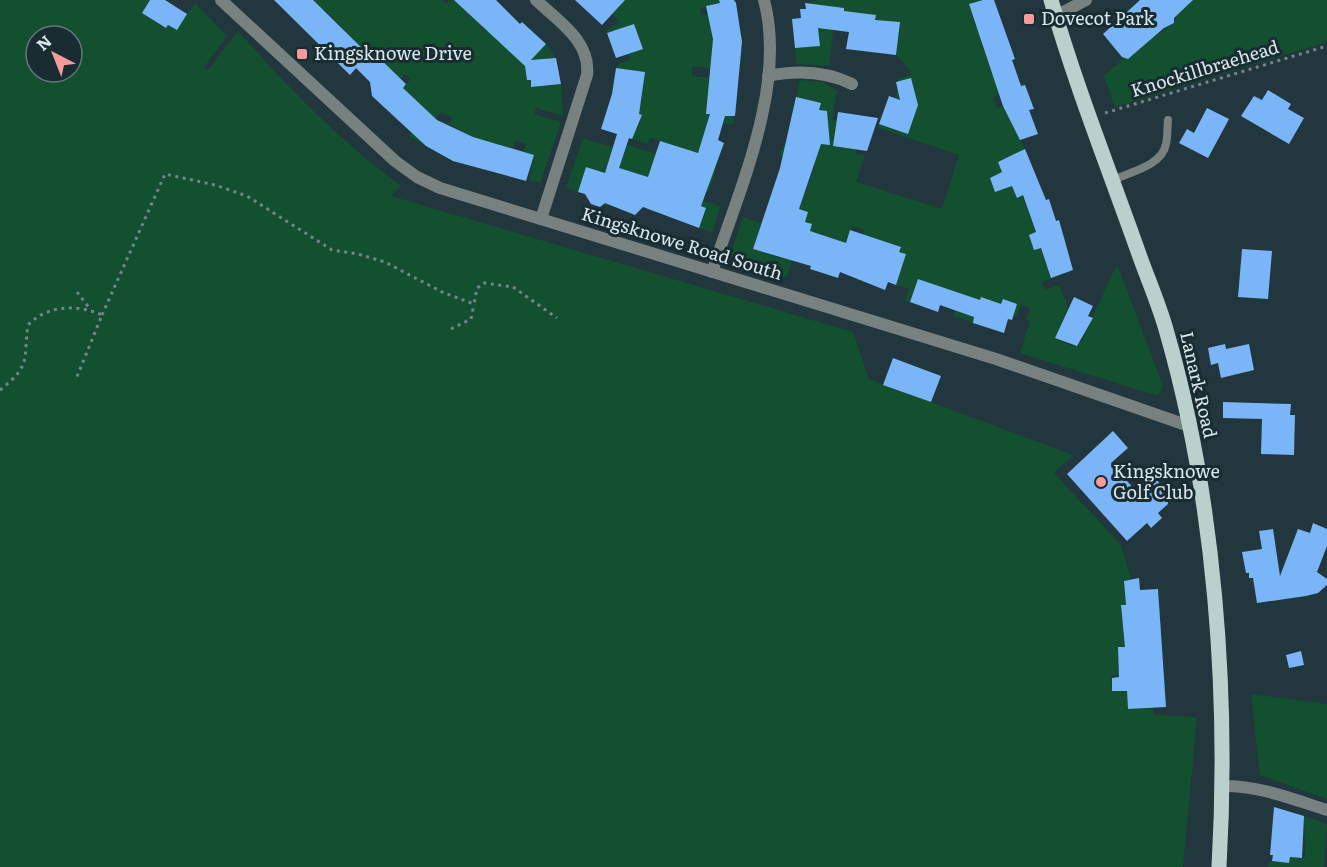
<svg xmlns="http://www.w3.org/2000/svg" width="1327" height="867" viewBox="0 0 1327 867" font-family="Literata,serif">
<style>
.green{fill:#13502f;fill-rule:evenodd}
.building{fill:#7ab6f7}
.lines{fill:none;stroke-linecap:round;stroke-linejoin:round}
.path{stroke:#74858a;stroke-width:3;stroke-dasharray:3 4.5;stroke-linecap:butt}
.service{stroke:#778180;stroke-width:8}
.minor{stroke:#778180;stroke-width:12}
.primary{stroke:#bad0cd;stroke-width:15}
.poi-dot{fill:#f59b9c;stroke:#182c32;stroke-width:2}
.labels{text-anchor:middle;stroke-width:6;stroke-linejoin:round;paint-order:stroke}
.poi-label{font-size:18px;fill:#dae7eb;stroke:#182c32;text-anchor:start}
.street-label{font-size:18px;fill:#dae7eb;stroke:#182c32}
</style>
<rect width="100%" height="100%" fill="#22363d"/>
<g class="green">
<path d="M0 0H150L142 13 165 28 168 25 176 30 195 3 227 36 204 67 208 70 238 31C287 86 341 142 401 186L391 196 853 332 869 379 1073 455 1054 473 1121 545 1131 579 1124 581 1125 591 1132 604 1122 605 1159 645 1118 647 1119 675 1111 676 1112 691H1127L1128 709 1153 708 1154 715 1197 717 1183 867H0ZM36 36H72V72H36Z"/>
<path d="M313 0H442L446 4 450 0H480L468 13 486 31 489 29 536 55 546 44 556 58 529 61 525 67 527 80H531L532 87 561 84 563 116 536 108 534 114 561 122 540 183 529 180 534 155 523 152 526 144 516 140 513 148 508 147 500 172 452 159 463 132 449 124 452 118 441 112 436 118 422 144 408 136 424 119V108L412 96 406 102 386 105 411 79 405 74 400 79 380 59 361 73 381 52 376 47 369 55 347 34 328 54 323 48 342 27 323 9 307 14 298 24 294 20Z"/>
<path d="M615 0H719L721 7 700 8 701 15 708 14 712 34 742 35V45L713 42 710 68 692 66V76L738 80 709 84 706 113 735 116 733 125 720 122 705 131 695 162 716 169 709 192 691 186 688 196 720 206 712 233 699 228 705 208 656 212 649 210 658 180 613 188 607 206 603 205 612 175 586 167 578 192 566 188 583 138 625 151 627 145 673 159 678 147 650 138 648 144 632 139V126L638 127 642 115 609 104 644 72 616 68 618 64 630 60 628 54 643 48 634 24 607 33 606 30 620 22 612 14 620 5Z"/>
<path d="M817 0H983L969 4 975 25 998 19 1003 34 981 42 993 76 1015 68 1020 83 1024 82 1025 85 993 97 997 108 1004 105 1025 150 998 162 1001 169 1008 167 1009 170 993 176 991 181 994 189 999 191 1012 186 1017 198 1023 195 1046 265 1058 261 1061 275 1042 282 1045 290 1059 285 1068 308 1055 338 1072 346 1081 342 1117 264 1163 386 1158 396 1020 353 1030 321 1026 320 1030 307 1021 305 1017 317 1014 316 1015 310 981 297 973 323 953 316 955 310 951 309 956 292 918 279 910 302 905 301 909 289 896 285 906 254 899 252 900 247 870 237 848 275 864 229 852 226 845 246 823 239V235L815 233 808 238 812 225 805 222 808 212 799 209 815 166 779 155 787 139 815 148 796 97 800 80 823 82 837 91 832 120 838 121 856 149V154L865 155 856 182 942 209 959 155 878 128 879 124 917 105 896 98 898 79 911 75 908 68 896 55 900 22 874 25 875 15 859 13 842 31 844 8 836 7 829 66 796 64 795 48 820 46 816 8 805 4Z"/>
<path d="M1178 0H1327V42L1115 107 1104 76 1125 57 1174 23 1176 18 1173 14Z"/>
<path d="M743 217 761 223 753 249 779 258 789 228 802 232 786 278 732 259 731 253Z"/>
<path d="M1251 694 1327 704V799L1260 775Z"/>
<path d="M1304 816 1327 824 1324 867H1268L1269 861 1289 863 1290 857 1305 858Z"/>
</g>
<g class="building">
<path d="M150 0H165L187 14 177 30 168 25 166 28 142 13Z"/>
<path d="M274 0H313L369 55 372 51 406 84 403 88 437 120 473 137 534 155 526 181 453 161 426 146 372 96 370 82 356 68 350 75Z"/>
<path d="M454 0H496L520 24 522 22 546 44 531 60 556 58 561 84 531 87V80H527L525 66Z"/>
<path d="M575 0H625L602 25Z"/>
<path d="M719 0H734L736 3 742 42 735 116H725L718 140 724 143 701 206 706 208 699 228 643 207 635 215 605 203 600 207 591 204 585 194 578 192 586 167 605 173 617 134 601 129 612 94 616 68 645 72 639 114 642 115 632 139 629 138 619 168 648 177 660 141 698 153 710 114H706L713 39 706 6 720 3Z"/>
<path d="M983 0H994L1015 59 1012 60 1021 86 1025 85 1034 109 1029 110 1038 134 1020 140 1003 106 969 4Z"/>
<path d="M1140 0H1193L1174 18V23L1164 28 1128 59 1122 57 1103 34Z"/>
<path d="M805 3 844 8V11L876 15 875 20 900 22 896 55 846 49 849 32 818 28 820 46 795 48 792 19 801 18 800 9H806Z"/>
<path d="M634 24 643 49 616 58 607 33Z"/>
<path d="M911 78 918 105 908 134 879 124 889 96 900 100 896 82Z"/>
<path d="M1268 90 1291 104 1288 109 1304 118 1289 144 1241 116 1254 96 1262 100Z"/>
<path d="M796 97 821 103 819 110 827 111 830 145 821 144 799 209 808 212 805 222 812 224 810 231 846 243 850 230 901 247 899 252 906 254 896 285 888 282 885 290 840 272 838 278 810 269 811 266 753 249 780 168Z"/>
<path d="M1207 108 1229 119 1208 158 1179 143 1187 129 1194 133Z"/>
<path d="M838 112 878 118 867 151 833 146Z"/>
<path d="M1025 149 1046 200 1049 199 1056 221 1059 220 1073 270 1051 278 1041 248 1034 250 1029 235 1036 232 1023 195 1017 198 1012 186 995 192 990 178 1002 172 998 162Z"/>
<path d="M1242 249 1272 251 1268 299 1238 297Z"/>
<path d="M918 279 980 300 981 297 1001 304 1003 299 1017 304 1012 320 1008 319 1004 333 973 323 974 317 940 305 938 312 910 302Z"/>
<path d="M1074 297 1093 306 1088 316 1093 318 1077 346 1055 338Z"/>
<path d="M1225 344 1226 349 1249 344 1254 370 1221 378 1218 363 1211 365 1208 348Z"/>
<path d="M893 358 941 376 931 402 883 385Z"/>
<path d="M1223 402 1291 404 1290 415H1295L1294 455 1261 454 1262 419 1223 418Z"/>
<path d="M1113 431 1128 448 1111 463 1135 490 1152 475 1167 491 1168 504 1158 513 1162 518 1151 528 1147 523 1127 541 1067 474Z"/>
<path d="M1313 523 1327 529V546L1317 572 1327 579V585L1318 593 1306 596 1257 603 1253 578H1249V573H1246L1242 552 1262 549 1259 531 1273 529 1280 576 1298 529 1310 533Z"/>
<path d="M1139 578 1140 590 1158 589 1166 707 1128 709 1127 691H1112V678L1119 677 1118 647H1125L1121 605H1126L1124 581Z"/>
<path d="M1301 651 1304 665 1289 668 1286 655Z"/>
<path d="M1274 807 1304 816 1302 858 1290 857 1289 863 1272 861 1273 855H1270Z"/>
</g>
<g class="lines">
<g class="path">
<path d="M1105 113 1327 46"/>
<path d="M77 292 90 309"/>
<path d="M102 315 165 174 215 185 247 196 332 250 358 254 385 262 442 292 474 304 477 288 484 283 513 287 557 318"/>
<path d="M451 329 471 319 474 304"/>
<path d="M0 390C32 365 23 359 28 325 47 305 77 304 102 315L76 379"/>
</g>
<path class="service" d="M1113 180C1130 172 1162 166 1166 144 1168 136 1167 128 1168 120"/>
<g class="minor">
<path d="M221 0 395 161 417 177 440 188 996 359 1189 426"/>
<path d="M536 0C558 21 591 41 587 75L541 219"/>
<path d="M1056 16 1086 0"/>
<path d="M768 76C797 70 825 71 852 84"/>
<path d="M712 272C739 191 787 85 764 0"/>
<path d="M1224 786C1261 786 1292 799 1327 810"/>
</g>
<path class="primary" d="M1051 0C1076 87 1110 172 1140 257 1149 282 1160 307 1167 333 1215 500 1229 694 1219 867"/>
</g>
<g class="poi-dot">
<rect x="1023" y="13" width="12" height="12" rx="3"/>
<rect x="296" y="48" width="12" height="12" rx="3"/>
<circle cx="1101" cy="482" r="6"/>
</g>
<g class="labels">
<g class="poi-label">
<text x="1041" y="25">Dovecot Park</text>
<text x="314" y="60">Kingsknowe Drive</text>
<text x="1113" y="478">Kingsknowe<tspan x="1113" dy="21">Golf Club</tspan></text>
</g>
<g class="street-label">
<text transform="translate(1205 69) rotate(-17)" y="6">Knockillbraehead</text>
<text transform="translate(682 244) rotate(17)" y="6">Kingsknowe Road South</text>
<text transform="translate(1198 385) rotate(77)" y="6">Lanark Road</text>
</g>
</g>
<g transform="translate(54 54) rotate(318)"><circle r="28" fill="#182c32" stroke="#66777c" stroke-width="1.5"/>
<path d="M0-4.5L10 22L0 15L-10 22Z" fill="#f59b9c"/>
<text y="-9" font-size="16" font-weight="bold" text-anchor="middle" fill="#dae7eb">N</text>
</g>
</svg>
